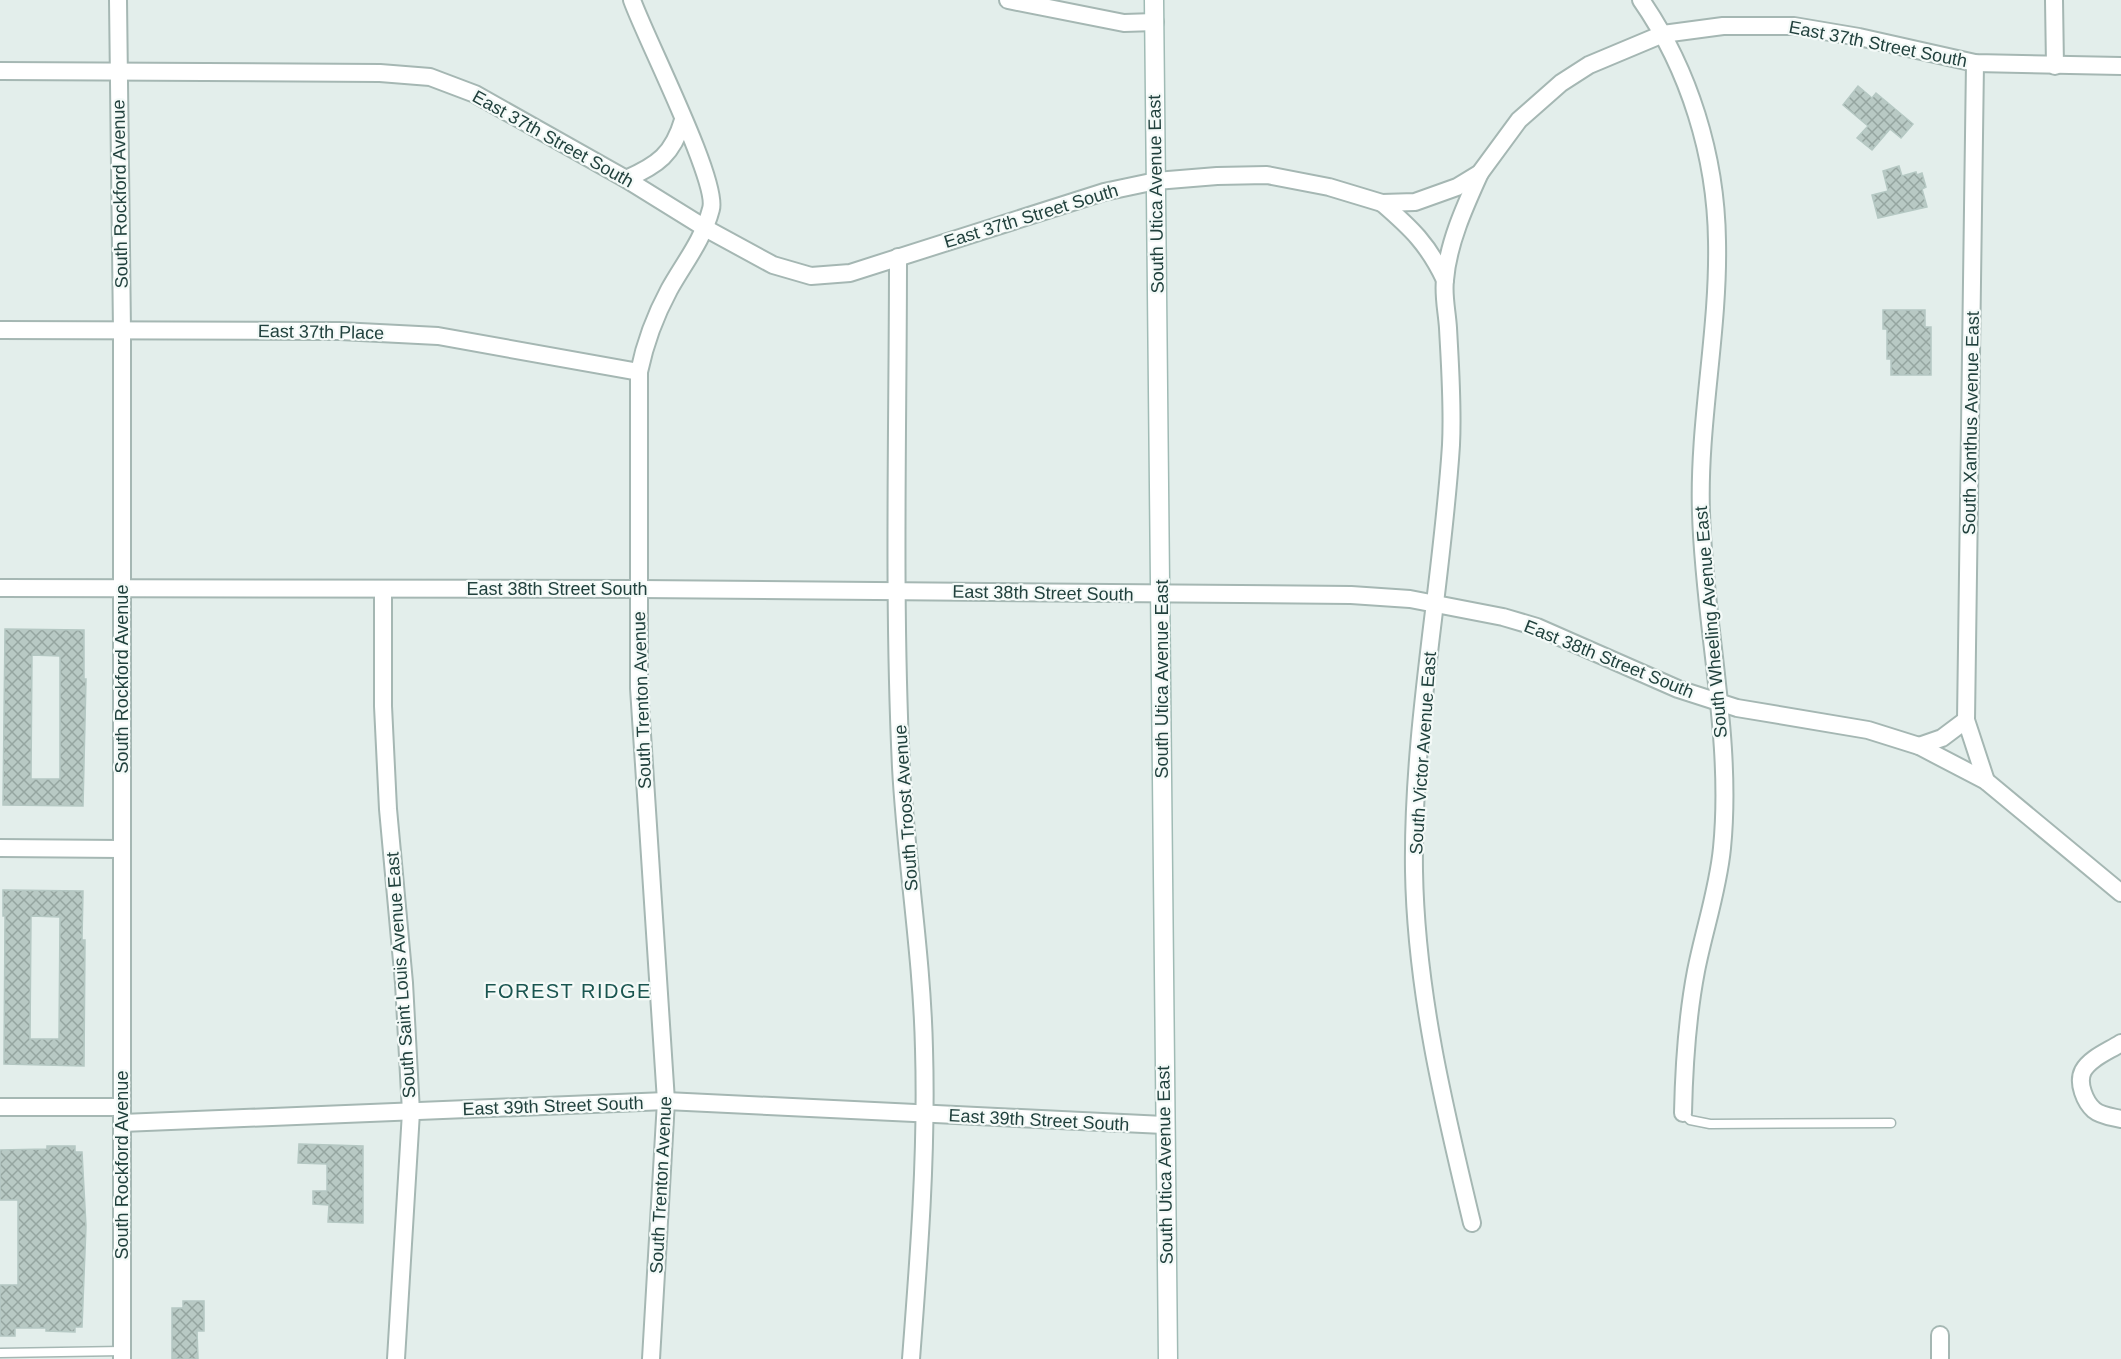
<svg xmlns="http://www.w3.org/2000/svg" width="2121" height="1359" viewBox="0 0 2121 1359" font-family="Arial,sans-serif">
<style>
.building{fill:url(#building-cross-hatch);stroke:#b5c8c3;stroke-width:1.5;fill-rule:evenodd}
.lines{fill:none;stroke-linecap:round;stroke-linejoin:round}
.lane-casing{stroke:#a5b7b3;stroke-width:11}
.street-casing{stroke:#a5b7b3;stroke-width:20}
.secondary-casing{stroke:#a0bbb5;stroke-width:21}
.lane{stroke:#fff;stroke-width:8}
.street{stroke:#fff;stroke-width:16}
.secondary{stroke:#fff;stroke-width:18}
.labels{text-anchor:middle;stroke-width:4.5;stroke-linejoin:round;paint-order:stroke}
.street-label{font-size:18px;fill:#21413d;stroke:#f4faf8}
.neighbourhood-label{font-size:20px;letter-spacing:1.5px;fill:#1a5550;stroke:#f4faf8}
</style>
<defs>
<pattern id="building-cross-hatch" width="8" height="8" patternUnits="userSpaceOnUse" patternTransform="scale(1.5)"><rect width="8" height="8" fill="#b8c9c4"/><path d="M0 0l8 8M0 8l8-8" fill="none" stroke="#95a5a0"/></pattern>
</defs>
<rect width="100%" height="100%" fill="#e3eeeb"/>
<g class="building">
<path d="M1858 86 1872 98 1876 93 1913 124 1901 138 1890 129 1872 150 1857 138 1868 126 1843 105Z"/>
<path d="M1899 166 1902 176 1916 172 1917 175 1922 173 1926 187 1922 189 1927 207 1878 218 1872 195 1888 191 1883 171Z"/>
<path d="M1883 310H1925V327H1931V375H1891V359H1887V329H1883Z"/>
<path d="M5 629 84 630V679H86L83 806 3 805ZM32 655 60 656V779H31Z"/>
<path d="M3 890 83 891 82 940H85L84 1066 4 1064 5 916H3ZM31 916 60 917 59 1039H30Z"/>
<path d="M299 1144 363 1146V1223L328 1222 329 1205 313 1204V1191H327V1164L298 1163Z"/>
<path d="M47 1146H75V1152H82L86 1226 82 1327H75V1332L46 1331V1328H15V1336H0V1285H18V1200H0V1150L47 1149Z"/>
<path d="M183 1301H204V1331H197L198 1359H172V1308H183Z"/>
</g>
<g class="lines">
<defs>
<g id="lane">
<path d="M1683 1113 1690 1120 1710 1124 1891 1123"/>
<path d="M0 1353 122 1351"/>
</g>
<g id="street">
<path d="M118 0 122 331V1359"/>
<path d="M632 0C645 37 719 182 711 209 703 240 684 263 669 290 655 316 645 343 639 372V688L666 1101 651 1359"/>
<path d="M1008 0 1124 23 1155 22"/>
<path d="M1641 0C1689 69 1716 156 1717 241 1719 332 1698 422 1701 513 1704 625 1733 737 1722 848 1718 890 1704 930 1696 971 1687 1018 1684 1065 1683 1113"/>
<path d="M2054 0 2055 66"/>
<path d="M1975 63 1966 720 1986 781"/>
<path d="M0 71 380 73 430 77 475 94 626 179 705 228 773 265 811 276 850 273 1104 192 1156 181 1217 176 1267 175 1329 187 1382 203 1415 202 1457 187 1480 173 1519 120 1561 83 1589 65 1663 34 1723 26H1794L1859 37 1975 63 2121 66"/>
<path d="M626 179C658 165 673 154 683 120"/>
<path d="M1382 203C1411 228 1428 244 1445 280"/>
<path d="M898 257C898 427 893 598 901 767 906 861 922 955 924 1049 927 1153 919 1256 911 1359"/>
<path d="M0 330 340 331 438 336 639 372"/>
<path d="M0 588 639 589 1351 595 1410 599 1503 617 1537 627 1678 689 1737 708 1868 730 1919 746 1986 781 2121 893"/>
<path d="M383 590V706L388 809 404 983 411 1112 396 1359"/>
<path d="M1919 746 1942 738 1966 720"/>
<path d="M0 848 121 849"/>
<path d="M2121 1043C2109 1051 2090 1058 2083 1071 2077 1083 2085 1102 2094 1110 2101 1116 2113 1117 2121 1119"/>
<path d="M0 1107H122"/>
<path d="M122 1123 666 1101 1164 1125"/>
<path d="M1472 1223C1444 1107 1416 991 1414 871 1412 728 1442 587 1451 445 1453 406 1450 366 1448 328 1447 312 1443 295 1445 280 1448 243 1465 206 1480 173"/>
<path d="M1940 1335V1359"/>
</g>
<path id="secondary" d="M1154 0 1168 1359"/>
</defs>
<use href="#lane" class="lane-casing"/>
<use href="#street" class="street-casing"/>
<use href="#secondary" class="secondary-casing"/>
<use href="#lane" class="lane"/>
<use href="#street" class="street"/>
<use href="#secondary" class="secondary"/>
</g>
<g class="labels">
<g class="street-label">
<text transform="translate(1878 44) rotate(11)" y="6">East 37th Street South</text>
<text transform="translate(553 139) rotate(29)" y="6">East 37th Street South</text>
<text transform="translate(120 194) rotate(-91)" y="6">South Rockford Avenue</text>
<text transform="translate(1156 194) rotate(-91)" y="6">South Utica Avenue East</text>
<text transform="translate(1031 216) rotate(-17)" y="6">East 37th Street South</text>
<text transform="translate(321 332) rotate(1)" y="6">East 37th Place</text>
<text transform="translate(1971 423) rotate(-89)" y="6">South Xanthus Avenue East</text>
<text x="557" y="595">East 38th Street South</text>
<text transform="translate(1043 593) rotate(1)" y="6">East 38th Street South</text>
<text transform="translate(1711 622) rotate(-95)" y="6">South Wheeling Avenue East</text>
<text transform="translate(1609 659) rotate(22)" y="6">East 38th Street South</text>
<text transform="translate(122 679) rotate(-90)" y="6">South Rockford Avenue</text>
<text transform="translate(1162 679) rotate(-90)" y="6">South Utica Avenue East</text>
<text transform="translate(642 700) rotate(-92)" y="6">South Trenton Avenue</text>
<text transform="translate(1423 753) rotate(-86)" y="6">South Victor Avenue East</text>
<text transform="translate(906 808) rotate(-94)" y="6">South Troost Avenue</text>
<text transform="translate(401 975) rotate(-94)" y="6">South Saint Louis Avenue East</text>
<text transform="translate(553 1106) rotate(-2)" y="6">East 39th Street South</text>
<text transform="translate(1039 1120) rotate(3)" y="6">East 39th Street South</text>
<text transform="translate(122 1165) rotate(-90)" y="6">South Rockford Avenue</text>
<text transform="translate(1165 1165) rotate(-91)" y="6">South Utica Avenue East</text>
<text transform="translate(661 1185) rotate(-87)" y="6">South Trenton Avenue</text>
</g>
<g class="neighbourhood-label">
<text x="568" y="998">FOREST RIDGE</text>
</g>
</g>
</svg>
